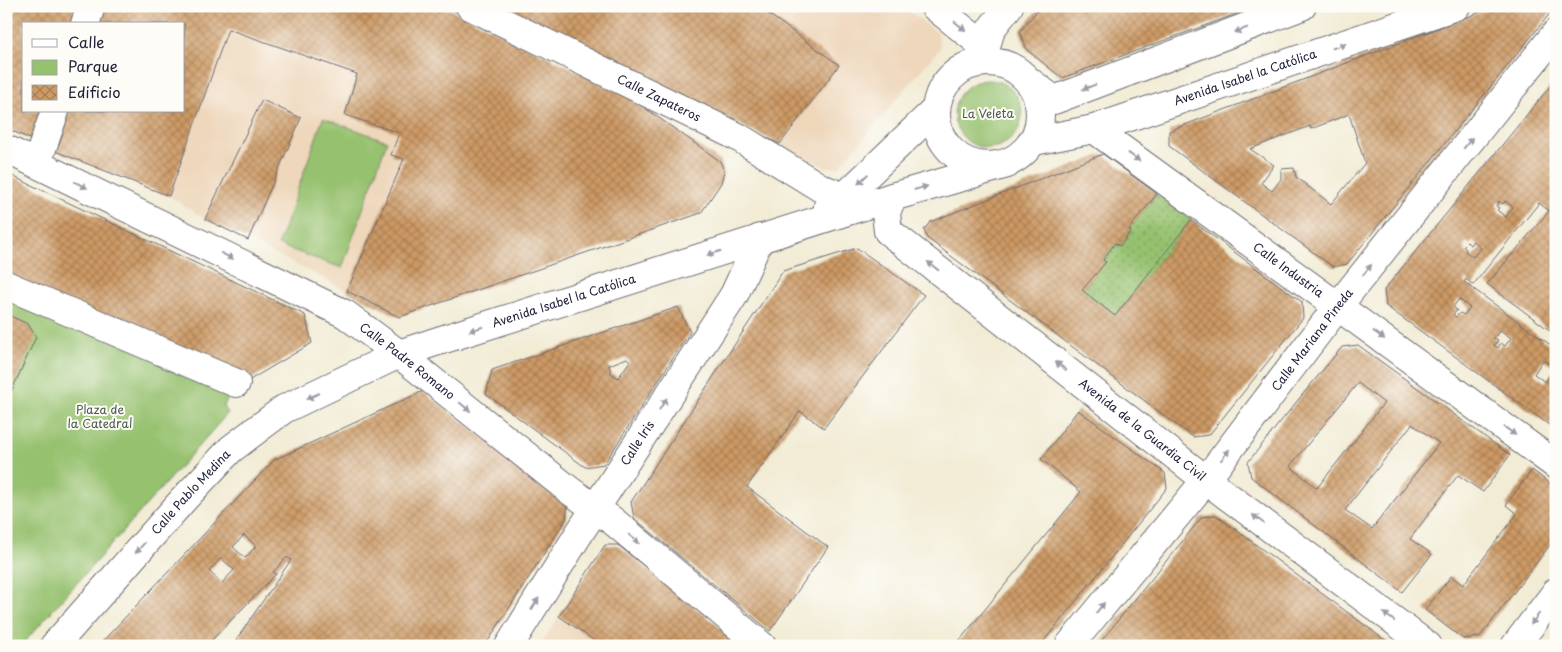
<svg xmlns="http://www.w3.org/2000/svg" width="1562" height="652" viewBox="0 0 1562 652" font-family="'Playpen Sans',sans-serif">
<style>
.built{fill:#eed7bb}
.grass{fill:url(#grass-dots);stroke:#5c7254}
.green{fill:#96c16e;stroke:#5c7254}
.building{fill:url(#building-cross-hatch);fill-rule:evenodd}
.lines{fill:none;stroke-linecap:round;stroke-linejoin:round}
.minor-casing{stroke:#6b6971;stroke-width:30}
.minor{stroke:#fff;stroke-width:28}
.oneway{fill:#9c9ca7}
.labels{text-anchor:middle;stroke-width:4;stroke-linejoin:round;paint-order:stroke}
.street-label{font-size:12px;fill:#22223b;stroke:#fdfcf7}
.park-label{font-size:12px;fill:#4b5a4d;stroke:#fdfcf7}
</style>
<defs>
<pattern id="grass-dots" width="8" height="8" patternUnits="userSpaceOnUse" patternTransform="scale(1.25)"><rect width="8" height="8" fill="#96c16e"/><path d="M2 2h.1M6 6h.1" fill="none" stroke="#7a9c5c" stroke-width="1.8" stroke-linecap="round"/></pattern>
<pattern id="building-cross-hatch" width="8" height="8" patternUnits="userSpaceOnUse" patternTransform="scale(1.25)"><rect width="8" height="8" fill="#cd9a64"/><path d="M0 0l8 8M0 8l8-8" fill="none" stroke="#a67d54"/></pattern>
</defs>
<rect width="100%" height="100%" fill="#fdfcf7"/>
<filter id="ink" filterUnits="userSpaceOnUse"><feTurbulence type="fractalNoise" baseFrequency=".02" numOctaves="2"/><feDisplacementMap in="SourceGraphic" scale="10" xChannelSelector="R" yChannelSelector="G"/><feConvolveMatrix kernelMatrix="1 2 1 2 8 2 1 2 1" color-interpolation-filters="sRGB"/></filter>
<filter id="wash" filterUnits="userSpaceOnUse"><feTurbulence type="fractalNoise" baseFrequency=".0096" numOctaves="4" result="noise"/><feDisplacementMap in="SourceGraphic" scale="20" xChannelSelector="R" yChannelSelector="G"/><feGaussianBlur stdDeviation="1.12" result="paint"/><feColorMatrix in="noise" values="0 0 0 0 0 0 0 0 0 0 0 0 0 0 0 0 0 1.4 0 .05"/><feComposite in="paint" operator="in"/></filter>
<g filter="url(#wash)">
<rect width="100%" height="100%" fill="#f2ecd5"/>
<g class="built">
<path d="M444 6 449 8 391 155 404 159 347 291 248 240 301 118 205 219 169 196 228 29Z"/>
<path d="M765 6H902L938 33 940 48 839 167H825L780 144 839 65 763 10Z"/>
<path d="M559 616 602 646H540Z"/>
</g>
<path class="grass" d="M1157 194 1191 220 1115 316 1082 290 1106 262 1103 260 1115 243 1120 246 1131 231 1129 229Z"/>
<g class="green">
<circle cx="988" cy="114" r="34"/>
<path d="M323 118 387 141 342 268 278 245Z"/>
<path d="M6 277 238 377 224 406 228 413 21 646H6Z"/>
</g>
<g id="blocks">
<g class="building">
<path d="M6 6H84L78 24H24V111H49L38 143 6 128Z"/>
<path d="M103 6H444L625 94 720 161 724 171 721 183 701 213 399 317 347 291 404 159 391 155 399 133 345 115 357 74 228 29 169 196 55 151 68 111H184V24H97Z"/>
<path d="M495 6H765L763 10 839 65 780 144Z"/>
<path d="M1041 6H1258L1062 78 1027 50 1020 31Z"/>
<path d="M1496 6H1556L1347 264 1333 267 1169 146V131ZM1349 114 1365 163 1331 204 1296 177 1294 168 1281 169V179L1272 191 1261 183 1274 165 1250 149 1310 126 1311 129Z"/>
<path d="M1556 79V335L1487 284 1549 211 1539 203 1473 285 1466 279 1464 282 1556 349V430L1386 306 1384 290ZM1499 201 1503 204 1505 201 1513 207 1506 217 1497 210 1499 208 1496 206ZM1473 241 1481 248 1473 257 1465 251 1466 249 1463 246 1467 242 1470 245ZM1459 299 1470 308 1464 315 1460 313 1456 317 1453 315 1457 310 1453 307ZM1500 330 1511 338 1505 346 1501 343 1498 348 1494 345 1498 340 1494 338ZM1543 360 1555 368 1545 382 1534 374Z"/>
<path d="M262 100 301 118 248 240 205 219Z"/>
<path d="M1103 154 1157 194 1129 229 1131 231 1120 246 1115 243 1103 260 1106 262 1082 290 1115 316 1191 220 1302 302 1303 318 1209 435 1193 437 927 238 924 230 930 222Z"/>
<path d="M6 173 305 315 312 343 248 381 6 277Z"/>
<path d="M857 248 924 295 824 428 800 411 747 487 828 547 770 631 634 518 631 502 783 271Z"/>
<path d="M678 307 690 332 604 464 585 467 486 394 492 370ZM627 358 630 361 618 378 611 373 609 365Z"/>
<path d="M6 314 28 324 36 337 6 403Z"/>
<path d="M1358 345 1510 455 1483 492 1458 475 1410 539 1432 554 1402 592 1251 477 1248 462 1298 400 1342 347ZM1358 383 1384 403 1317 488 1290 466ZM1412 424 1439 443 1372 529 1345 510Z"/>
<path d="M423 391 568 503 566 519 485 646H244L236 640 291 560 287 557 273 572 276 574 206 646H98L274 460ZM244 535 256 546 245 558 233 547ZM221 558 234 570 222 583 209 571Z"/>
<path d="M1078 410 1165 473 1167 488 1040 646H955L1081 492 1041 459Z"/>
<path d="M1532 470 1556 488V537L1480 637 1463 639 1425 610 1451 576 1463 585 1517 514 1506 505Z"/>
<path d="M1216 515 1282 564 1393 646H1097L1202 517Z"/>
<path d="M605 545H618L743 646H602L559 616Z"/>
</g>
</g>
</g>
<g filter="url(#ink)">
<use href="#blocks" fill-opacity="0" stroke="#6b6971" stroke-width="1"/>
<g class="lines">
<defs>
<g id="minor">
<path id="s1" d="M470 6 738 137 821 188 844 197"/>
<path d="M934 6 985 47"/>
<path d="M85 24 91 6"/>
<path d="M982 61 991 29 1009 6"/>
<circle cx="988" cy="114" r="52"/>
<path d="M1030 82 1054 100 1302 6"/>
<path id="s2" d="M1094 129 1556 465"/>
<path id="s3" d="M1034 141 1094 129 1456 6"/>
<path id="s4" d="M6 149 345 314 399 354 569 490 613 521 762 646"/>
<path d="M37 163 55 111"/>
<path id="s5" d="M892 197 886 213 888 231 1206 480 1428 646"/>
<path d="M828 206 844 197 936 109"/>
<path d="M6 285 236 383"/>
<path id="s6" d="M54 646 183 500 231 449 284 409 399 354 435 342 892 197 1007 164"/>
<path id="s7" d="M509 646 580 532 734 295 760 238"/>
<path id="s8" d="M1069 646 1206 480 1338 306 1556 33"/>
<path d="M1515 646 1556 592"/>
</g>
</defs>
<use href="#minor" class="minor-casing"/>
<use href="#minor" class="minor"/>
</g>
<defs><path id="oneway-solid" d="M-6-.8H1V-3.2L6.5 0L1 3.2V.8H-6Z" transform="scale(1.25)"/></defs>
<g class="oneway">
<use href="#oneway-solid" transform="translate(960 26) rotate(39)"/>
<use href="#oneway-solid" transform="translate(1241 30) rotate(159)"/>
<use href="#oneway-solid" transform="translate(1339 46) rotate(-19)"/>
<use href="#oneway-solid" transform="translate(1089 87) rotate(159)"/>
<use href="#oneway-solid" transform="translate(1468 143) rotate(-51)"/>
<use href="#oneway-solid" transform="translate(1134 157) rotate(36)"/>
<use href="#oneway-solid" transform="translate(863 179) rotate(135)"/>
<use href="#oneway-solid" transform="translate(81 185) rotate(26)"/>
<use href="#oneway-solid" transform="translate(921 188) rotate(-16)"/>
<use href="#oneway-solid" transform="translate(714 253) rotate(162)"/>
<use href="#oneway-solid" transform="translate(227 256) rotate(26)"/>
<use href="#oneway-solid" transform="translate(933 266) rotate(-142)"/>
<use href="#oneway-solid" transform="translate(1367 270) rotate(-51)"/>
<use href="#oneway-solid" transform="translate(476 329) rotate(162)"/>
<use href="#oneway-solid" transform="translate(1379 335) rotate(36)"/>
<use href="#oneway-solid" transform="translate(1061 366) rotate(-142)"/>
<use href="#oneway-solid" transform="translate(313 396) rotate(155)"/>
<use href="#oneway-solid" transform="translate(663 404) rotate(-57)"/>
<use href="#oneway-solid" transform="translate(465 407) rotate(39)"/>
<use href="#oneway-solid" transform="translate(1510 431) rotate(36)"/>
<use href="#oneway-solid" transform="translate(1225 455) rotate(-53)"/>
<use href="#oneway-solid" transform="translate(1258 519) rotate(-143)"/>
<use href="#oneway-solid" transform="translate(634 539) rotate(40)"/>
<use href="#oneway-solid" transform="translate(140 548) rotate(131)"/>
<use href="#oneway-solid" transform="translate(535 604) rotate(-58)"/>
<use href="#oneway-solid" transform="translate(1100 608) rotate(-51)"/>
<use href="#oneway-solid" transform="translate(1389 617) rotate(-143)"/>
<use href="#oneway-solid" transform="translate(1535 619) rotate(127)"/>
</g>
</g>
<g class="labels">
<g class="street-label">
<text dy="4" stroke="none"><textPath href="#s3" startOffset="221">Avenida Isabel la Católica</textPath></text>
<text dy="4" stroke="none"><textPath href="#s1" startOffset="210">Calle Zapateros</textPath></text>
<text dy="4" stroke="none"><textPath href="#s2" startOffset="240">Calle Industria</textPath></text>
<text dy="4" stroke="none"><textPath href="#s6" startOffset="632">Avenida Isabel la Católica</textPath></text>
<text dy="4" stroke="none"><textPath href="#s8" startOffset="391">Calle Mariana Pineda</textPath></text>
<text dy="4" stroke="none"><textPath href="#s4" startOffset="455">Calle Padre Romano</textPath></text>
<text dy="4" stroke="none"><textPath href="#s5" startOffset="358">Avenida de la Guardia Civil</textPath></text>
<text dy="4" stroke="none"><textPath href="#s7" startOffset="240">Calle Iris</textPath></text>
<text dy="4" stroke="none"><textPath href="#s6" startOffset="206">Calle Pablo Medina</textPath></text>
</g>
<g class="park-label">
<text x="988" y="118">La Veleta</text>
<text x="100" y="414">Plaza de<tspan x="100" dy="14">la Catedral</tspan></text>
</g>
</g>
<rect width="1562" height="652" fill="none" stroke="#fdfcf7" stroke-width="25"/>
<rect x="22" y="22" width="162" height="90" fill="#fdfcf7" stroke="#a5a5ac"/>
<rect x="32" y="39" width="25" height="8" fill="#ffffff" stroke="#a5a5ac"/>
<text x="68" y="48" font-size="15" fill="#22223b">Calle</text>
<rect x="32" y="60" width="25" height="15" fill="#96c16e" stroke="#a5a5ac"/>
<text x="68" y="72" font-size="15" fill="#22223b">Parque</text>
<rect x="32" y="85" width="25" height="15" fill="url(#building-cross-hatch)" stroke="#a5a5ac"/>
<text x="68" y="98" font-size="15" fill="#22223b">Edificio</text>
</svg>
